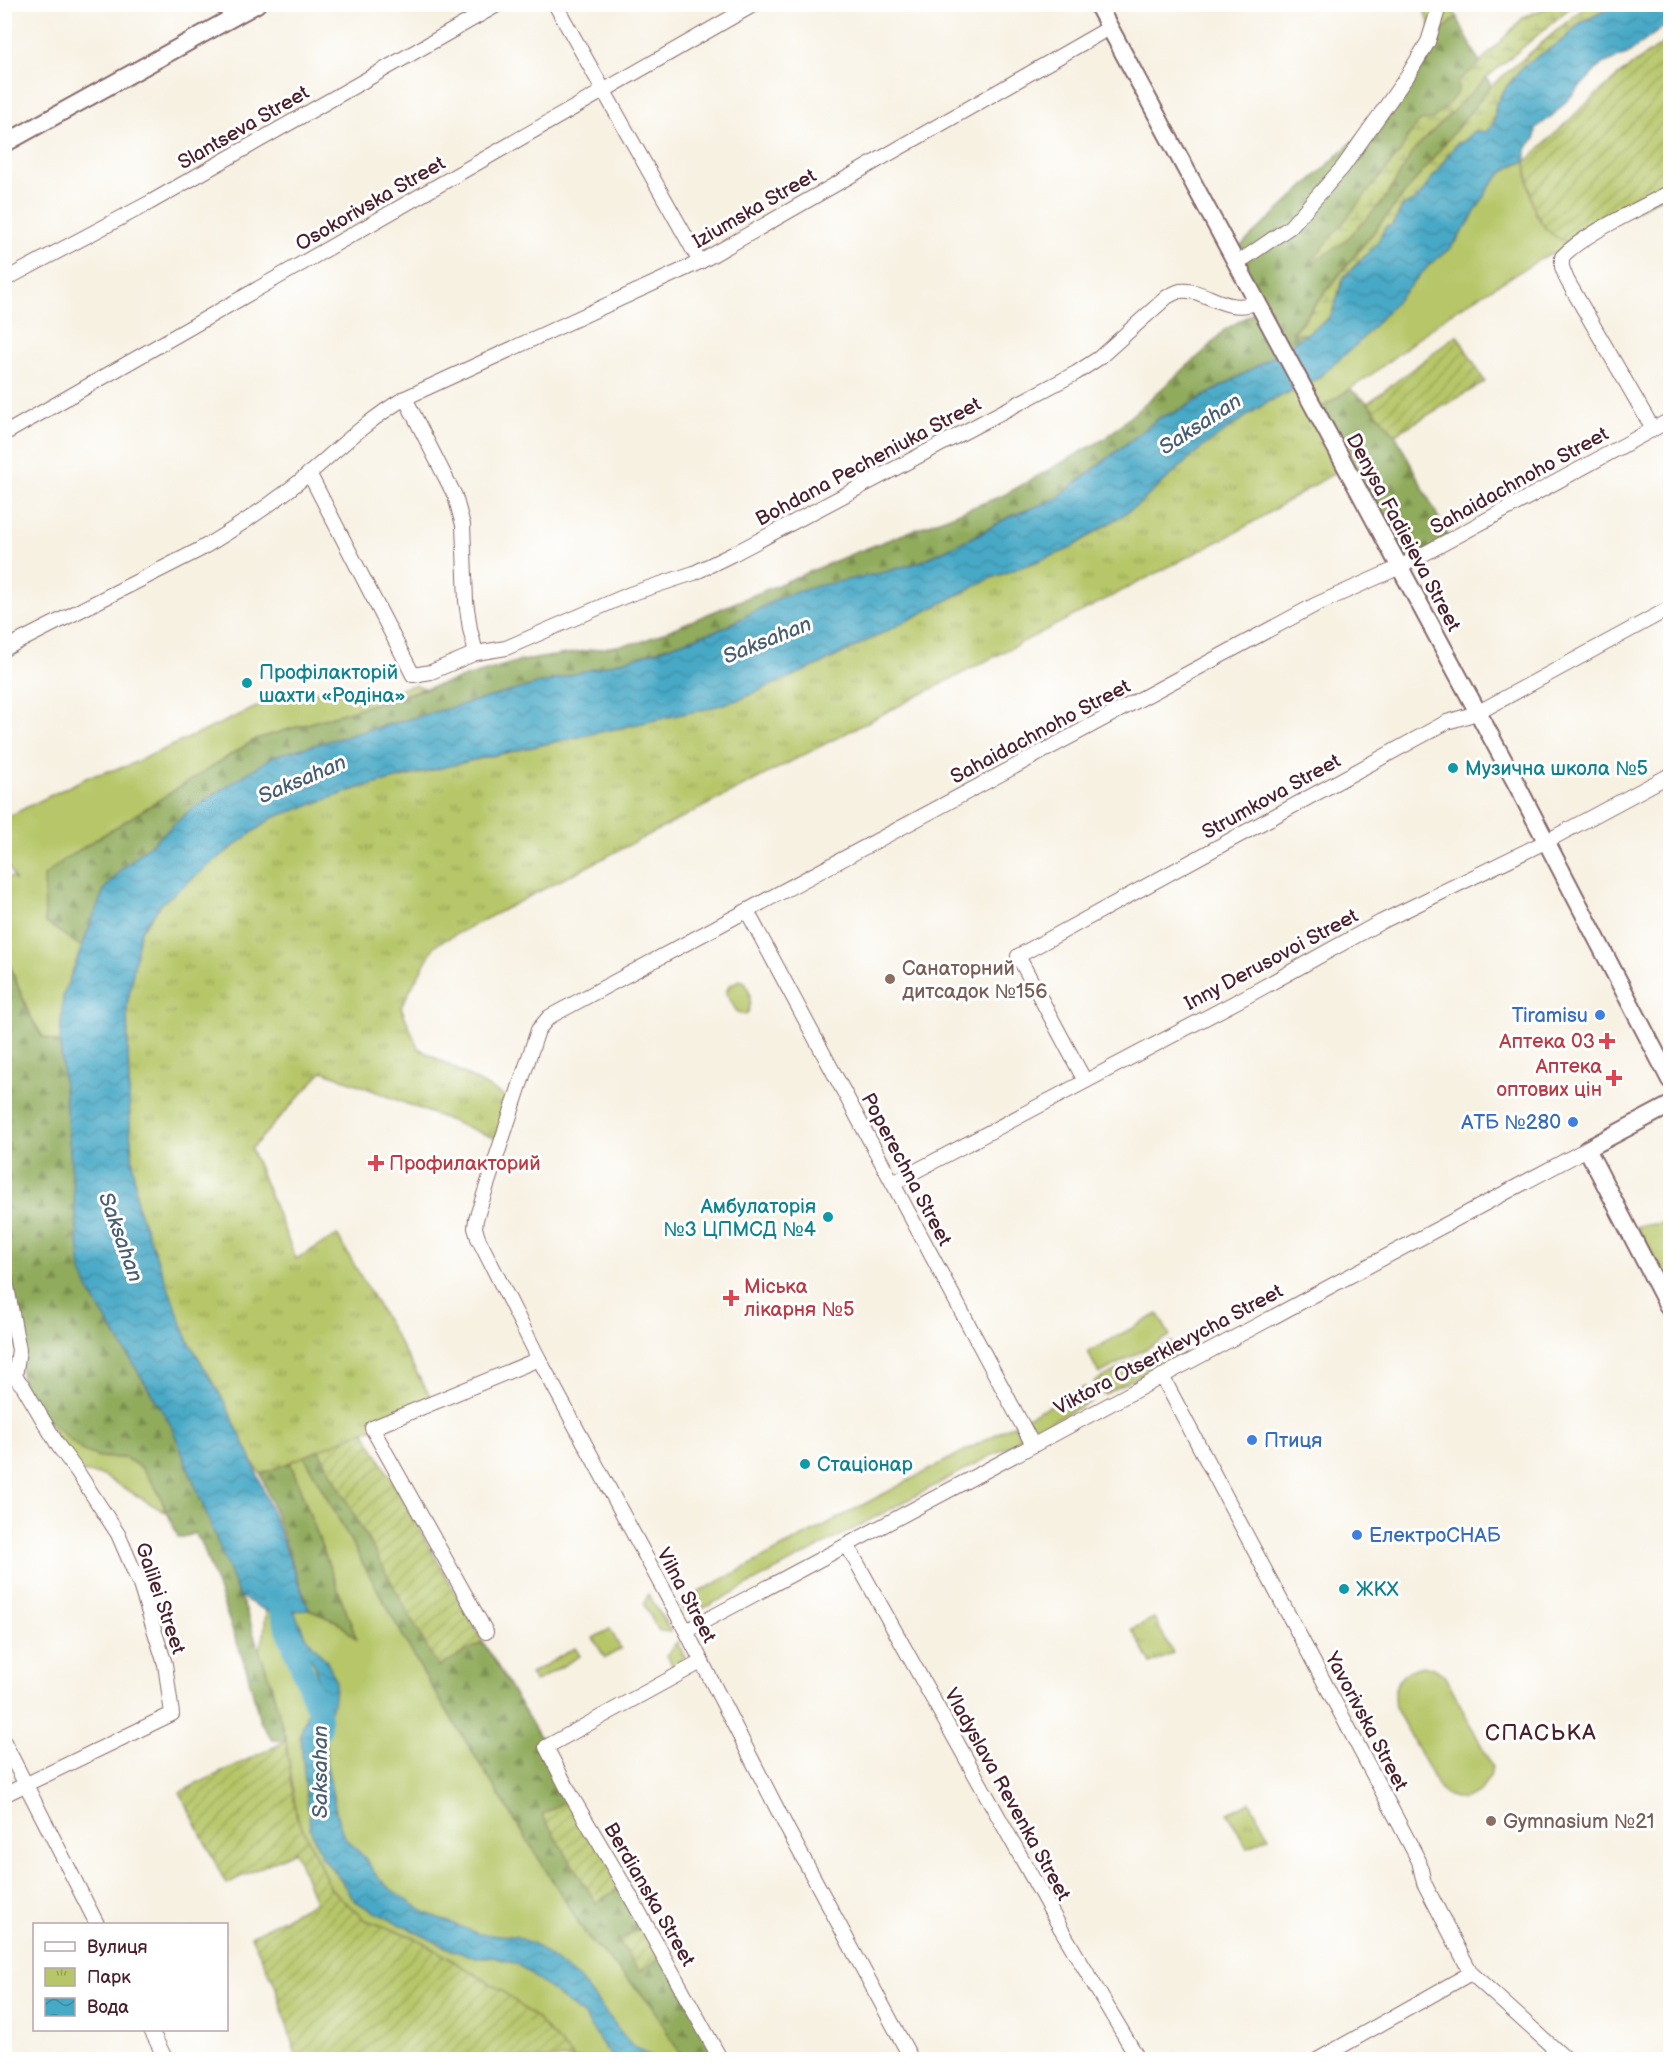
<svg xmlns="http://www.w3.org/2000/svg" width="1675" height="2064" viewBox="0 0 1675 2064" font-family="'Balsamiq Sans',sans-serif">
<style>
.grass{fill:#b6c668;stroke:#80724a;stroke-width:1.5}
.forest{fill:url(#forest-firs);stroke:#6d6544;stroke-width:1.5}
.wetland{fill:url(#wetland-marsh);stroke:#80724a;stroke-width:1.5}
.park{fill:url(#park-tufts);stroke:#80724a;stroke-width:1.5}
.garden{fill:url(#garden-furrows);stroke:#80724a;stroke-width:1.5}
.water{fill:url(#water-waves);stroke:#486478;stroke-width:1.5}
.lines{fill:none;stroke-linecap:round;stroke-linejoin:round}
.river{stroke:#46a9c6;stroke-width:22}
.minor-casing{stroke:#87686b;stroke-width:16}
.tertiary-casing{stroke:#87686b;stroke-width:20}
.minor{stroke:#fff;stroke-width:14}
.tertiary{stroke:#fff;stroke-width:16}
.culture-dot{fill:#0f9aa8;stroke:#fff;stroke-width:2}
.education-dot{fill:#8d6e63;stroke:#fff;stroke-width:2}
.shop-dot{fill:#3f7fe0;stroke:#fff;stroke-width:2}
.health-dot{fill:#e0444e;stroke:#fff;stroke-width:2}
.labels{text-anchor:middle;stroke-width:6;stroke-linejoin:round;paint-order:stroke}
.street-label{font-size:20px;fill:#4a1f2b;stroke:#fff}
.culture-label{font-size:20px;fill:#0d838f;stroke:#fff;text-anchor:start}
.education-label{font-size:20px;fill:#785e54;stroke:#fff;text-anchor:start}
.shop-label{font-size:20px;fill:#366cbe;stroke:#fff;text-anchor:end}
.health-label{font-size:20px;fill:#be3a42;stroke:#fff;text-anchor:end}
.water-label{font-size:21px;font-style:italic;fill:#485d71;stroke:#fff}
.quarter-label{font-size:22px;letter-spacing:1.5px;fill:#4a1f2b;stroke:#fff}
</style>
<defs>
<pattern id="forest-firs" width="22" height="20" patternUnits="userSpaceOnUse" patternTransform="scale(1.5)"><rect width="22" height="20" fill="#90ab5c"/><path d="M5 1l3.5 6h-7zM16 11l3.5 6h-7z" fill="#788b4c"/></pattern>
<pattern id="wetland-marsh" width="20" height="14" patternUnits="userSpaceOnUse" patternTransform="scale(1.5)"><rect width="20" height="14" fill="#b6c668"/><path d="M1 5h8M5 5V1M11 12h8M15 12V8" fill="none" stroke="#96a056"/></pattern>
<pattern id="park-tufts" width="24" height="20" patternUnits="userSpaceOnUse" patternTransform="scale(1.5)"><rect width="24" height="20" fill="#b6c668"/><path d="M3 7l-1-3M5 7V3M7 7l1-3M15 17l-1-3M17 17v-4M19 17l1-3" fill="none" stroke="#96a056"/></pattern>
<pattern id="garden-furrows" width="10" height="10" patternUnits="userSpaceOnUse" patternTransform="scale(1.5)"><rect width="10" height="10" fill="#b6c668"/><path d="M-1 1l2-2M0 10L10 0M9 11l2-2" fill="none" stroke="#96a056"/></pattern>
<pattern id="water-waves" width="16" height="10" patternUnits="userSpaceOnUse" patternTransform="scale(1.5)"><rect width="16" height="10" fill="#46a9c6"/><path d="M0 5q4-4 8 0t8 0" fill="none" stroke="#3c89a1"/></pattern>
</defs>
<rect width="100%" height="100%" fill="#fff"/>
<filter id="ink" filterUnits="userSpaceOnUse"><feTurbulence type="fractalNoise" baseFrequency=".0167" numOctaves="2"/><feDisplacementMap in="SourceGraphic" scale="12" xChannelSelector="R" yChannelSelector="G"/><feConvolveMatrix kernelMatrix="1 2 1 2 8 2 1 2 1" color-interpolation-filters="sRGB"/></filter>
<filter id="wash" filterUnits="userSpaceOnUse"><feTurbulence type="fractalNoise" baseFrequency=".008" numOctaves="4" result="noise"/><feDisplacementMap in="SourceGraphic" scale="24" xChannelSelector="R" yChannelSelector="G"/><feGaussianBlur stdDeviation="1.35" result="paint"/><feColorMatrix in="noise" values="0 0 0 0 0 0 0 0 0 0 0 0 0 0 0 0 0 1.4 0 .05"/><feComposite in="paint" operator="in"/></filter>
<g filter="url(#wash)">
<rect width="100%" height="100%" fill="#f7f1e2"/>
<g class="grass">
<path d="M1422 5H1449L1457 17 1435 37Z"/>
<path d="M1526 162 1529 189 1574 245 1567 251 1549 254 1449 314 1375 372 1317 411 1303 386C1319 378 1330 367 1343 355 1373 327 1400 296 1428 266 1435 259 1443 255 1450 248 1476 222 1485 168 1526 162Z"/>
<path d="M415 685 425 688 355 710 256 739 65 859 45 922 82 947 63 996 60 1043 43 1037 30 1016 5 953 4 874 15 880 5 860V818L88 777 127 766 294 690 367 696Z"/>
<path d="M739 980 745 982C750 990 753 1007 746 1015L737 1012 726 993 729 986Z"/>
<path d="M1670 1222V1288L1637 1226Z"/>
<path d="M1158 1314 1170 1336 1099 1374 1088 1352Z"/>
<path d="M1171 1342C1175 1350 1176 1353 1170 1360L1105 1394 1098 1392 1094 1382Z"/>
<path d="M1085 1387 1092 1401 1032 1431 1025 1418Z"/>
<path d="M42 1415C57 1428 80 1449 98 1456 106 1460 117 1456 126 1458 147 1466 160 1492 166 1513L104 1476 77 1471Z"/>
<path d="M1015 1424 1020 1435 1017 1442 693 1614 684 1610 680 1602Z"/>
<path d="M304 1456 424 1674 587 1936 652 2005 679 2053 681 2059H574L536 2018 501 1990 414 1937 365 1920 331 1889 296 1814 286 1741 268 1675 259 1651 264 1636 266 1611 309 1610 338 1622 356 1638 290 1462Z"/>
<path d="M648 1594 671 1632 659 1631 644 1605Z"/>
<path d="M610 1629 621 1649 605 1658 593 1638Z"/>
<path d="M677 1642 686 1660 673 1667 667 1655Z"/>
<path d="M575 1648 580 1656 535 1682 530 1674Z"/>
<path d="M1423 1666 1432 1667 1445 1675 1492 1766 1490 1777 1479 1793 1463 1800 1446 1795 1439 1789 1395 1707C1391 1685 1401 1670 1423 1666Z"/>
</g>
<g class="forest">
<path d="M1457 17 1491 86 1293 332 1307 334 1266 361 1180 410 1159 418 1056 499 1009 517 975 536 920 562 882 573 781 597 724 628 644 655 274 756 192 809 121 870 104 890 82 947 45 922 44 876 65 859 256 739 516 662 641 642 852 554 1004 495 1106 438 1209 347 1223 331 1261 308 1231 255 1397 100 1435 37Z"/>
<path d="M1350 389 1368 403 1395 434 1450 540 1400 567 1317 411Z"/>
<path d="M4 953 30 1016 42 1037 60 1043 73 1178 91 1295 171 1425 250 1621C254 1639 262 1656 268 1674 275 1696 280 1719 286 1741L272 1740 260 1721 247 1671 202 1544 194 1533 185 1537H178L157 1489 142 1468 125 1458 99 1457 83 1451 42 1415 23 1386 4 1271Z"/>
<path d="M319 1450 438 1666 483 1642 546 1747 572 1797 542 1815 596 1903 624 1885 646 1924 620 1941 663 1957 721 2059H681L679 2053 652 2005 587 1936 424 1674 304 1456Z"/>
<path d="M290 1462 357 1640 338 1622 309 1610 261 1474Z"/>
</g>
<g class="wetland">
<path d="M1553 5H1573L1485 79 1415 149 1384 200 1345 241 1308 266 1401 151 1407 138 1420 121 1431 120 1444 109 1458 92V81L1474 69 1524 17Z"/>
<path d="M1587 5H1611L1608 9 1580 23 1564 39 1522 67 1502 93 1496 104 1494 123 1486 132 1475 131 1463 142 1457 143 1418 198 1403 206 1395 220 1391 226 1386 227 1376 245 1344 277 1331 316 1307 334 1293 333 1491 86Z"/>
</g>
<g class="park">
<path d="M1303 386 1346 466 1238 531 435 945 401 1007 418 1048 515 1102 502 1141 323 1071 251 1149 296 1259 337 1235 434 1403 261 1474 253 1463 225 1403 188 1340 137 1206 130 1132 127 1006 140 932 162 903 214 861 272 818 359 788 482 758 710 708 740 699 827 661 989 579 1067 550 1138 505 1201 448 1266 403Z"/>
<path d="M1154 1618 1173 1653 1151 1664 1132 1629Z"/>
<path d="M1250 1802 1269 1837 1247 1848 1228 1813Z"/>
</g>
<g class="garden">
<path d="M1670 40V192L1574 245C1568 242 1559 239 1553 235 1530 218 1529 188 1526 162 1570 119 1617 70 1670 40Z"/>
<path d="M1457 335 1485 382 1395 434 1368 403Z"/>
<path d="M364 1431 483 1642 438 1667 319 1450Z"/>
<path d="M286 1741 296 1814 331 1889 365 1920 414 1937 501 1990 536 2018 574 2059H297L275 1985 251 1936 315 1902 295 1851 226 1884 180 1792Z"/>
<path d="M572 1797 624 1885 596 1903 542 1815Z"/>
<path d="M646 1924 663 1957 639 1972 619 1941Z"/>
</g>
<path class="water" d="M1611 5H1670V22L1627 54 1602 64 1552 116 1536 128 1535 139 1526 149V162L1514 164 1500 175 1490 186 1468 224 1450 248 1430 264 1358 343 1318 378 1266 403 1201 448 1138 505 1067 550 989 579 827 661 740 699 710 708 482 758 359 788 272 818 214 861 162 903 140 932 127 1006 130 1132 137 1206 188 1340 225 1403 253 1463 309 1610 294 1611 306 1637 326 1660 336 1680 333 1704 327 1715 325 1727 326 1762 337 1816 344 1837 365 1858 375 1874 388 1887 426 1913 479 1934 515 1936 535 1945 581 1981 632 2046 657 2059H615L604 2047 584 2016 517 1964 493 1957H476L454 1951 367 1908 354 1900 337 1875 321 1856 310 1828 300 1735 307 1712 320 1693 315 1665 275 1610 266 1611 239 1596 171 1425 91 1295 81 1272 60 1043 63 996 104 890 121 870 192 809 274 756 644 655 724 628 781 597 817 586 882 573 920 562 975 536 1009 517 1056 499 1159 418 1180 410 1266 361 1328 319 1333 311 1344 277 1376 245 1386 227 1391 226 1395 221 1403 206 1418 198 1457 143 1463 142 1475 131 1486 132 1494 123 1496 104 1502 93 1522 67 1564 39 1580 23 1608 9Z"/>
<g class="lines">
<path class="river" d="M274 1595 320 1717V1730"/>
</g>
</g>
<g filter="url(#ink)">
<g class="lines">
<defs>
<g id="minor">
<path d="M225 4 233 18"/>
<path d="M555 4 700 262"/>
<path d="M1236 264 1290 227 1343 167 1408 75 1428 42 1438 10V4"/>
<path d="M4 280 149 203 499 4"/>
<path d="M405 398 700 262 1109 28"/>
<path d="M1653 429 1567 280 1562 267V257C1584 233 1640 209 1670 192"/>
<path d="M4 434 755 4"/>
<path d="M309 473 413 675 431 672 476 653"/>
<path d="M4 649 199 550C238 527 277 501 312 471 342 445 371 418 405 398L455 496 463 525 466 601 470 629 476 653 506 648 630 594 694 573 735 553 1076 373 1099 358 1167 297C1171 295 1176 292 1180 291 1204 287 1225 316 1258 302"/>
<path d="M747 911 1033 1445"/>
<path d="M1085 1081 1018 956 1447 722 1477 713 1670 608"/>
<path d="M893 1183 1249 995 1381 922 1547 841 1670 775"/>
<path d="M4 1271 19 1350 15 1377"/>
<path d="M1162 1376 1419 1861 1424 1883 1471 1973 1567 2060"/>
<path d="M847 1545 1061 1929 1139 2060"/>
<path d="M686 1631 1587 1149"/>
<path d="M486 1632 372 1428 539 1359"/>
<path d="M701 1662 546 1747 572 1797 624 1885 721 2060"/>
<path d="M4 1742 97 1924"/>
<path d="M4 1795 172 1714 165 1664 140 1585 118 1534 77 1471 59 1447 23 1386 15 1377"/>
<path d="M151 2030 166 2060"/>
<path d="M912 2060 788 1830 686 1631 539 1359 478 1238 475 1228 476 1219 538 1030 549 1017 1315 605 1400 567 1670 420"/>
<path d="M1317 2060 1471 1973"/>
</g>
<g id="tertiary">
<path d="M1097 4 1518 787 1670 1080"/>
<path d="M4 144 257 4"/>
<path d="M1670 1105 1587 1149 1670 1310"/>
</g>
</defs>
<use href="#minor" class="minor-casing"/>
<use href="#tertiary" class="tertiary-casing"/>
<use href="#minor" class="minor"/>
<use href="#tertiary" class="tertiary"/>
</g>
</g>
<g class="culture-dot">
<circle cx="247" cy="683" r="6"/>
<circle cx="1453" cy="768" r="6"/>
<circle cx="828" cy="1217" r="6"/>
<circle cx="805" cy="1464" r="6"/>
<circle cx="1344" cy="1589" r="6"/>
</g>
<g class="education-dot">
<circle cx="890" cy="979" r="6"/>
<circle cx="1491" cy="1821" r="6"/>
</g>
<g class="shop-dot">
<circle cx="1600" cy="1015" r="6"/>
<circle cx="1573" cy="1122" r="6"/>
<circle cx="1252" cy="1440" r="6"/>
<circle cx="1357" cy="1535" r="6"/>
</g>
<g class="health-dot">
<path d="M1604 1032h6v6h6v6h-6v6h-6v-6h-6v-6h6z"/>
<path d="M1611 1069h6v6h6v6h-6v6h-6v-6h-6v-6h6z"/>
<path d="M373 1154h6v6h6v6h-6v6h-6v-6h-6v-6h6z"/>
<path d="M728 1289h6v6h6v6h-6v6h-6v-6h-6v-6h6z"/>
</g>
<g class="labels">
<g class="street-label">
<text transform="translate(243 127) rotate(-30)" y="7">Slantseva Street</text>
<text transform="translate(370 203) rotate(-30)" y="7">Osokorivska Street</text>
<text transform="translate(754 208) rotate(-30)" y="7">Iziumska Street</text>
<text transform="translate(868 461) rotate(-28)" y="7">Bohdana Pecheniuka Street</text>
<text transform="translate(1519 480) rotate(-29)" y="7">Sahaidachnoho Street</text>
<text transform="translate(1404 532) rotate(62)" y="7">Denysa Fadieieva Street</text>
<text transform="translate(1040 731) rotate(-28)" y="7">Sahaidachnoho Street</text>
<text transform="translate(1271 796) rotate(-29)" y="7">Strumkova Street</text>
<text transform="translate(1271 959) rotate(-28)" y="7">Inny Derusovoi Street</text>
<text transform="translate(907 1169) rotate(62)" y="7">Poperechna Street</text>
<text transform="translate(1168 1349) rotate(-28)" y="7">Viktora Otserklevycha Street</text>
<text transform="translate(687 1595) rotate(62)" y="7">Vilna Street</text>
<text transform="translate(161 1598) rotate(71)" y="7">Galilei Street</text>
<text transform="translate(1367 1721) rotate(62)" y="7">Yavorivska Street</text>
<text transform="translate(1008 1794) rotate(61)" y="7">Vladyslava Revenka Street</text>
<text transform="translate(650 1894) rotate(60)" y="7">Berdianska Street</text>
</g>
<g class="culture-label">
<text x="259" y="679">Профілакторій<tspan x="259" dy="23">шахти «Родіна»</tspan></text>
<text x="1465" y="775">Музична школа №5</text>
<text x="816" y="1213" text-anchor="end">Амбулаторія<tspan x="816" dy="23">№3 ЦПМСД №4</tspan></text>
<text x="817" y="1471">Стаціонар</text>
<text x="1356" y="1596">ЖКХ</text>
</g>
<g class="education-label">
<text x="902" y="975">Санаторний<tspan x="902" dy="23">дитсадок №156</tspan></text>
<text x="1503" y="1828">Gymnasium №21</text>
</g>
<g class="shop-label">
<text x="1588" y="1022">Tiramisu</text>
<text x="1561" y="1129">АТБ №280</text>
<text x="1264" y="1447" text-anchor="start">Птиця</text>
<text x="1369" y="1542" text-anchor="start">ЕлектроСНАБ</text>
</g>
<g class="health-label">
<text x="1595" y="1048">Аптека 03</text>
<text x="1602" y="1073">Аптека<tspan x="1602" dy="23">оптових цін</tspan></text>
<text x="389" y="1170" text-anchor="start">Профилакторий</text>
<text x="744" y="1293" text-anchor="start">Міська<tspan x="744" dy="23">лікарня №5</tspan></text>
</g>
<g class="water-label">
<text transform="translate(1200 424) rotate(-33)" y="7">Saksahan</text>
<text transform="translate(767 640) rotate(-22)" y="7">Saksahan</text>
<text transform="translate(302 779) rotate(-23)" y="7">Saksahan</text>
<text transform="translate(121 1237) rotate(70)" y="7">Saksahan</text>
<text transform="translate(320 1772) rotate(-90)" y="7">Saksahan</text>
</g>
<g class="quarter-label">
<text x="1541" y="1740">СПАСЬКА</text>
</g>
</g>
<rect width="1675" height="2064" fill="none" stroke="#fff" stroke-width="24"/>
<rect x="33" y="1923" width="195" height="108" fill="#ffffff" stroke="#b7a5aa" stroke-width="1.5"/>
<rect x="45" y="1942" width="30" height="9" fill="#ffffff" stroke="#b7a5aa" stroke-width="1.5"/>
<text x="87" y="1953" font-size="18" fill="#4a1f2b">Вулиця</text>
<rect x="45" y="1968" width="30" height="18" fill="url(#park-tufts)" stroke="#b7a5aa" stroke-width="1.5"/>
<text x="87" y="1983" font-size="18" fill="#4a1f2b">Парк</text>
<rect x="45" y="1998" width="30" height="18" fill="url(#water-waves)" stroke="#b7a5aa" stroke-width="1.5"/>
<text x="87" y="2013" font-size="18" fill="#4a1f2b">Вода</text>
</svg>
